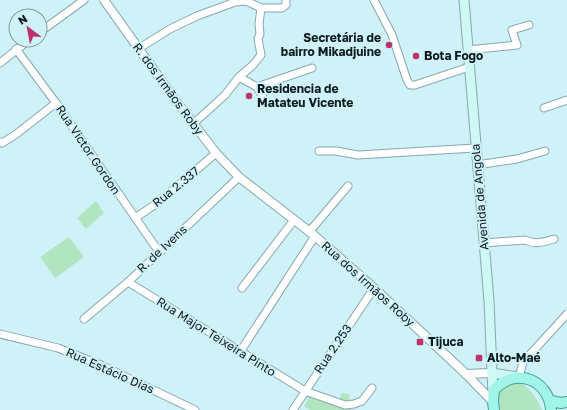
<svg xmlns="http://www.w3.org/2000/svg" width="567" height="410" viewBox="0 0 567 410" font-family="'Golos Text',sans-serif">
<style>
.green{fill:#b1e5bf}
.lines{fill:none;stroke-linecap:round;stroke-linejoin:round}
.minor-casing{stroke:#88a7ae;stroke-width:9}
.tertiary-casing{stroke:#88a7ae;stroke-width:10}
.secondary-casing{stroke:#88a7ae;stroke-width:11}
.primary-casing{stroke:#43a297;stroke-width:12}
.minor{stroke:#fff;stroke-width:7}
.tertiary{stroke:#fff;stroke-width:8}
.secondary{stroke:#cff9f4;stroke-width:9}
.primary{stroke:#a0f4e8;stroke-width:10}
.poi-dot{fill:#bc326b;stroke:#cff1f8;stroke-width:1.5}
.labels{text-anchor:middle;stroke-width:4;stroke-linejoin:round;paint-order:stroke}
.poi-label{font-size:12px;font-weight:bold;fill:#0e1a1d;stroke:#cff1f8;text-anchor:start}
.street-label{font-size:12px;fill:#0e1a1d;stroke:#cff1f8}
</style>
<rect width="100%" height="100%" fill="#cff1f8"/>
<g class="green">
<path d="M96 201 104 213 86 229 77 218Z"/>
<path d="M69 237 84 257 55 278 40 257Z"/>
<path d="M517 380C529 388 537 397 542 410H498V390Z"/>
<path d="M342 393 349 394 351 410H310L304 406 310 396 337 405Z"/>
</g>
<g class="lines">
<defs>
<g id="minor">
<path d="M374 0 392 35 407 80 410 85H415L469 67"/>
<path d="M40 32 84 0"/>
<path d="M16 49 56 103 159 252"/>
<path d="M138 49 170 29 197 16 235 2 246 1 261 8H282L286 5V0"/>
<path d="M468 50 517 45 512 30 529 25"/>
<path d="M0 63 29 40"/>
<path d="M239 77 257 87 264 99"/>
<path d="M257 87 312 68"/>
<path d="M544 108 567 100"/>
<path d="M193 124 225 95 239 77 253 65 261 55 258 39 260 34 259 24 261 8"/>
<path d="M0 142 2 143 15 135 56 103"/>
<path d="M319 151H336L358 155 475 148"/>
<path d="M477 165 517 159 545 151"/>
<path d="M135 218 159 202 216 153"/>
<path d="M309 232 348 186"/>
<path d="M484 243 525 240C535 245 544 242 554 239"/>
<path d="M128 282 305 391 345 405 354 404 362 401 372 388"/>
<path d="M242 288 294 220"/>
<path d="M84 319 128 282 239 177"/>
<path d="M0 334 58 348 101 365 195 410"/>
<path d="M240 352 315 236"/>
<path d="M519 377 523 362 567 314"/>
<path d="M293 410 374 288"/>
</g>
<g id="tertiary">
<path d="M104 0 176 101 216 153 239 177 315 236 374 288 466 374 493 402"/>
<path d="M466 374 492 373"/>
</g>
<g id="secondary">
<path d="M464 0 489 301 493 395"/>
<path d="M492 373 518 377"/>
</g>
<g id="primary">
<path d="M551 401 561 403 567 402"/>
<path d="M494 410 493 402 494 390C516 366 549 380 551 410"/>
</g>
</defs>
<use href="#minor" class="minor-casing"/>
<use href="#tertiary" class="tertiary-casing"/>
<use href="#secondary" class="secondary-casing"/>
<use href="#primary" class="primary-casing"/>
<use href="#minor" class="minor"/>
<use href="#tertiary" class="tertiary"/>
<use href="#secondary" class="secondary"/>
<use href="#primary" class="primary"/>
</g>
<g class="poi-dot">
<circle cx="389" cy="45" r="4"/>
<circle cx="416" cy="56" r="4"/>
<circle cx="249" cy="96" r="4"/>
<rect x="416" y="338" width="8" height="8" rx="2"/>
<rect x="475" y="354" width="8" height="8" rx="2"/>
</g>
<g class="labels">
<g class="poi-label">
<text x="381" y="42" text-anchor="end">Secretária de<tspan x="381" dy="14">bairro Mikadjuine</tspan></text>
<text x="424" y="60">Bota Fogo</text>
<text x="257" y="93">Residencia de<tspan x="257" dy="14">Matateu Vicente</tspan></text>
<text x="428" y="346">Tijuca</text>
<text x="487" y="362">Alto-Maé</text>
</g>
<g class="street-label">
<text transform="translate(168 89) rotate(54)" y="4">R. dos Irmãos Roby</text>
<text transform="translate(88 150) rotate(56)" y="4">Rua Victor Gordon</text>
<text transform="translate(176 187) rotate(-39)" y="4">Rua 2.337</text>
<text transform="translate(480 197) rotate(-95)" y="4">Avenida de Angola</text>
<text transform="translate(162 249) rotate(-43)" y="4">R. de Ivens</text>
<text transform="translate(368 284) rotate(42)" y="4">Rua dos Irmãos Roby</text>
<text transform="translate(216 337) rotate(32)" y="4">Rua Major Teixeira Pinto</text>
<text transform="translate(333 349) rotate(-56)" y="4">Rua 2.253</text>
<text transform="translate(110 371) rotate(24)" y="4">Rua Estácio Dias</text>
</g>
</g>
<g transform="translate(28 28) rotate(328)"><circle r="19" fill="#cff1f8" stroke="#829ba0"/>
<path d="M0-3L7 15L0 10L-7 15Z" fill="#bc326b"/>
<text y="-6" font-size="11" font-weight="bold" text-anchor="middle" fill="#0e1a1d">N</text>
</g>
</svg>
